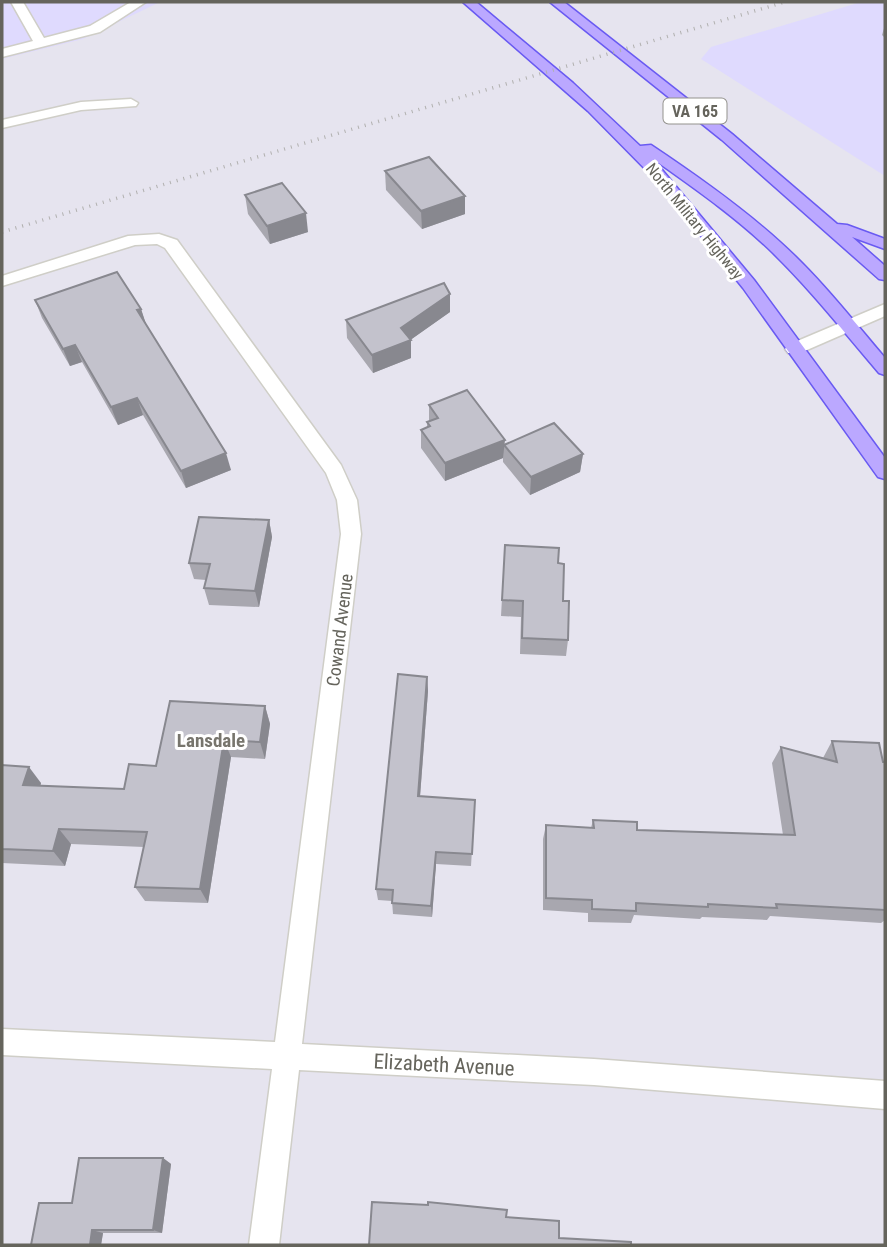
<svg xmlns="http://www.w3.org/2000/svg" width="887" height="1247" viewBox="0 0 887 1247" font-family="'Roboto Condensed',sans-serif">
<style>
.commercial{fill:#dfdafe}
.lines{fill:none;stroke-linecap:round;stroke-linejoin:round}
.minor-casing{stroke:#cfcec7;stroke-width:3}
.major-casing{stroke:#695af2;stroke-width:3}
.minor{fill:#fff;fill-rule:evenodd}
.major{fill:#bba8ff;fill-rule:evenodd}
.rail{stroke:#b1b0af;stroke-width:3.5;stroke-dasharray:1 6;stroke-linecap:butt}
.wall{fill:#a8a7af}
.shaded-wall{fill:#88888f}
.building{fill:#c3c2cc;stroke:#88888f;stroke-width:2}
.labels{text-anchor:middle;stroke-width:6;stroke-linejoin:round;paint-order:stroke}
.shield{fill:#fff;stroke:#93928d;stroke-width:2}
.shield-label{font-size:16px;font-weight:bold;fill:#65645c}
.far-street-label{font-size:16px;fill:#65645c;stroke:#fff}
.street-label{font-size:18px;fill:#65645c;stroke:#fff}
.neighbourhood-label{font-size:19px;font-weight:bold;fill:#77756d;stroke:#fff}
.near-street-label{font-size:21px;fill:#65645c;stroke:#fff}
</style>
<rect width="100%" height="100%" fill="#e6e4ef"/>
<g class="commercial">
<path d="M2 2H160L83 39 2 59Z"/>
<path d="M861 2H885V176L701 59 711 47Z"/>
</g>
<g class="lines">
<defs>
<g id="minor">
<path d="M11 2H23L44 38 90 26 131 2H146L100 32 2 57V49L33 41Z"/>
<path d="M131 99 138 103 136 106 81 110 2 128V120L81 102Z"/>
<path d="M159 234 177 240 341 465 357 500 361 534 302 1044 594 1059 885 1081V1109L594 1085 299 1070 279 1245H249L272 1069 2 1055V1029L275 1042 341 534 337 500 326 473 165 248 157 244 135 245 2 286V276L128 236Z"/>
<path d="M885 304V316L800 353H788L785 349 788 345Z"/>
</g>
<g id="major">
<path d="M463 2H476L573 83 640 146 651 145C696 175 740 206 780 242 819 277 851 318 885 358V375L879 373C844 332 811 290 772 252 736 217 694 188 653 159L754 280 885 458V479L878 477 743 288 656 180 588 111Z"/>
<path d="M550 2H564L732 134 837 224 847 225 885 239V249L852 237 885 266V280L879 279 722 140Z"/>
</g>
</defs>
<use href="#minor" class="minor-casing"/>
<use href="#major" class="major-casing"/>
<use href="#minor" class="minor"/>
<use href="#major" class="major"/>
<path class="rail" d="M2 232 785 2"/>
</g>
<g class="wall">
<path d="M885 25V38L882 35Z"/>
<path d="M385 171 465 214 422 229 386 190Z"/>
<path d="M245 195 308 232 270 244 248 214Z"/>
<path d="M35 300 141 309 146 325 231 470 186 488 143 415 118 425 82 362 70 366 42 318Z"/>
<path d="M450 312 410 340 411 358 373 373 347 338 346 320Z"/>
<path d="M429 405 504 445 583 454 580 472 530 495 503 462V458L445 481 421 448V430L427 427V422L429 421Z"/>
<path d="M269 520 272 537 259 607 209 605 204 588 206 580 194 579 189 563Z"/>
<path d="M505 545 558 563 568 640 566 656 520 654 521 617 501 616Z"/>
<path d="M427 677 428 691 420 797 475 800 471 866 436 864 432 917 393 914 392 901 378 900 376 889Z"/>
<path d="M265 706 270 724 265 759 231 757 208 903 145 901 135 887 144 847 71 844 65 866 2 863V765L41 783 40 786 124 789 156 766Z"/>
<path d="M832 741 885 762V920L881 923 770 916 767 920 702 917 700 919 634 915 631 923 588 922V913L543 910V839L546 825 591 828 593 820 637 830 783 835 772 763 781 747 823 758Z"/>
<path d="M163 1158 171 1164 162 1233H103L101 1245H31L72 1203Z"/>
</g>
<g class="shaded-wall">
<path d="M465 196V214L422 229 421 211Z"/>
<path d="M306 213 308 232 270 244 267 226Z"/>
<path d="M450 294V312L409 341 411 340V358L373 373 372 355 401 328Z"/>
<path d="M141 309 147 327 137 310Z"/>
<path d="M75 345 82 362 70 366 63 349Z"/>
<path d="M137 398 143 415 118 425 111 407Z"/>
<path d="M505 440 503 458 445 481V463Z"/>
<path d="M226 453 231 470 186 488 181 471Z"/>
<path d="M583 454 580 472 530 495 531 477Z"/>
<path d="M269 520 272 537 259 607 255 591Z"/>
<path d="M427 677 428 691 419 809 418 796Z"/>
<path d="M265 706 270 724 265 759 260 742Z"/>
<path d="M224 740 231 757 208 903 200 889Z"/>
<path d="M29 767 41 783 36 801 23 785Z"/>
<path d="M59 829 71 844 65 866 53 851Z"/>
<path d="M436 852V864L432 917 431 906Z"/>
<path d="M163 1158 171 1164 162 1233 153 1230Z"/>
<path d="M92 1230 103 1233 101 1245H90Z"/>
</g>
<g class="building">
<path d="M429 157 465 196 421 211 385 171Z"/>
<path d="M282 183 306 213 267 226 245 195Z"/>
<path d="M117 272 141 309 137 310 226 453 181 471 137 398 111 407 75 345 63 349 35 300Z"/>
<path d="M444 283 450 294 401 328 411 340 372 355 346 320Z"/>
<path d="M467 390 505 440 445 463 421 430 430 426 427 422 438 418 429 405Z"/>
<path d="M554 423 583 454 531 477 504 445Z"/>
<path d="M199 517 269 520 255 591 204 588 210 564 189 563Z"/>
<path d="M505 545 559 548 558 563 564 564 563 601H569L568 640 522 638 523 601 502 600Z"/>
<path d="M398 674 427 677 418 796 475 800 472 854 436 852 431 906 392 903 393 890 376 889Z"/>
<path d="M170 701 265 706 260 742 224 740 200 889 135 887 147 832 59 829 53 851 2 849V765L29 767 23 785 124 789 129 764 156 766Z"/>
<path d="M832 741 879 743 883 762H885V910L776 904 777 908 708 904V907L636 903V911L592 909V900L546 898V825L594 828 593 820 637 822V830L795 835 781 747 837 762Z"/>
<path d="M79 1158H163L153 1230H92L90 1245H31L39 1203H72Z"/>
<path d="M372 1202 428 1205V1202L507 1210 506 1217 559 1221V1238L631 1242V1245H369Z"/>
</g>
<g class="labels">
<rect class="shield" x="663.5" y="98.5" width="63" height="25" rx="5"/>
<g class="shield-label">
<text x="695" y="117">VA 165</text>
</g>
<g class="far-street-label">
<text transform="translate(695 221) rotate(51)" y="6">North Military Highway</text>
</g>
<g class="street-label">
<text transform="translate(340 630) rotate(-83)" y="6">Cowand Avenue</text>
</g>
<g class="neighbourhood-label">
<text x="211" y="747">Lansdale</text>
</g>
<g class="near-street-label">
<text transform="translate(444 1065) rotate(3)" y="7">Elizabeth Avenue</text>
</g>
</g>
<rect width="887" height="1247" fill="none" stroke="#65645c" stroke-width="7"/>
</svg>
